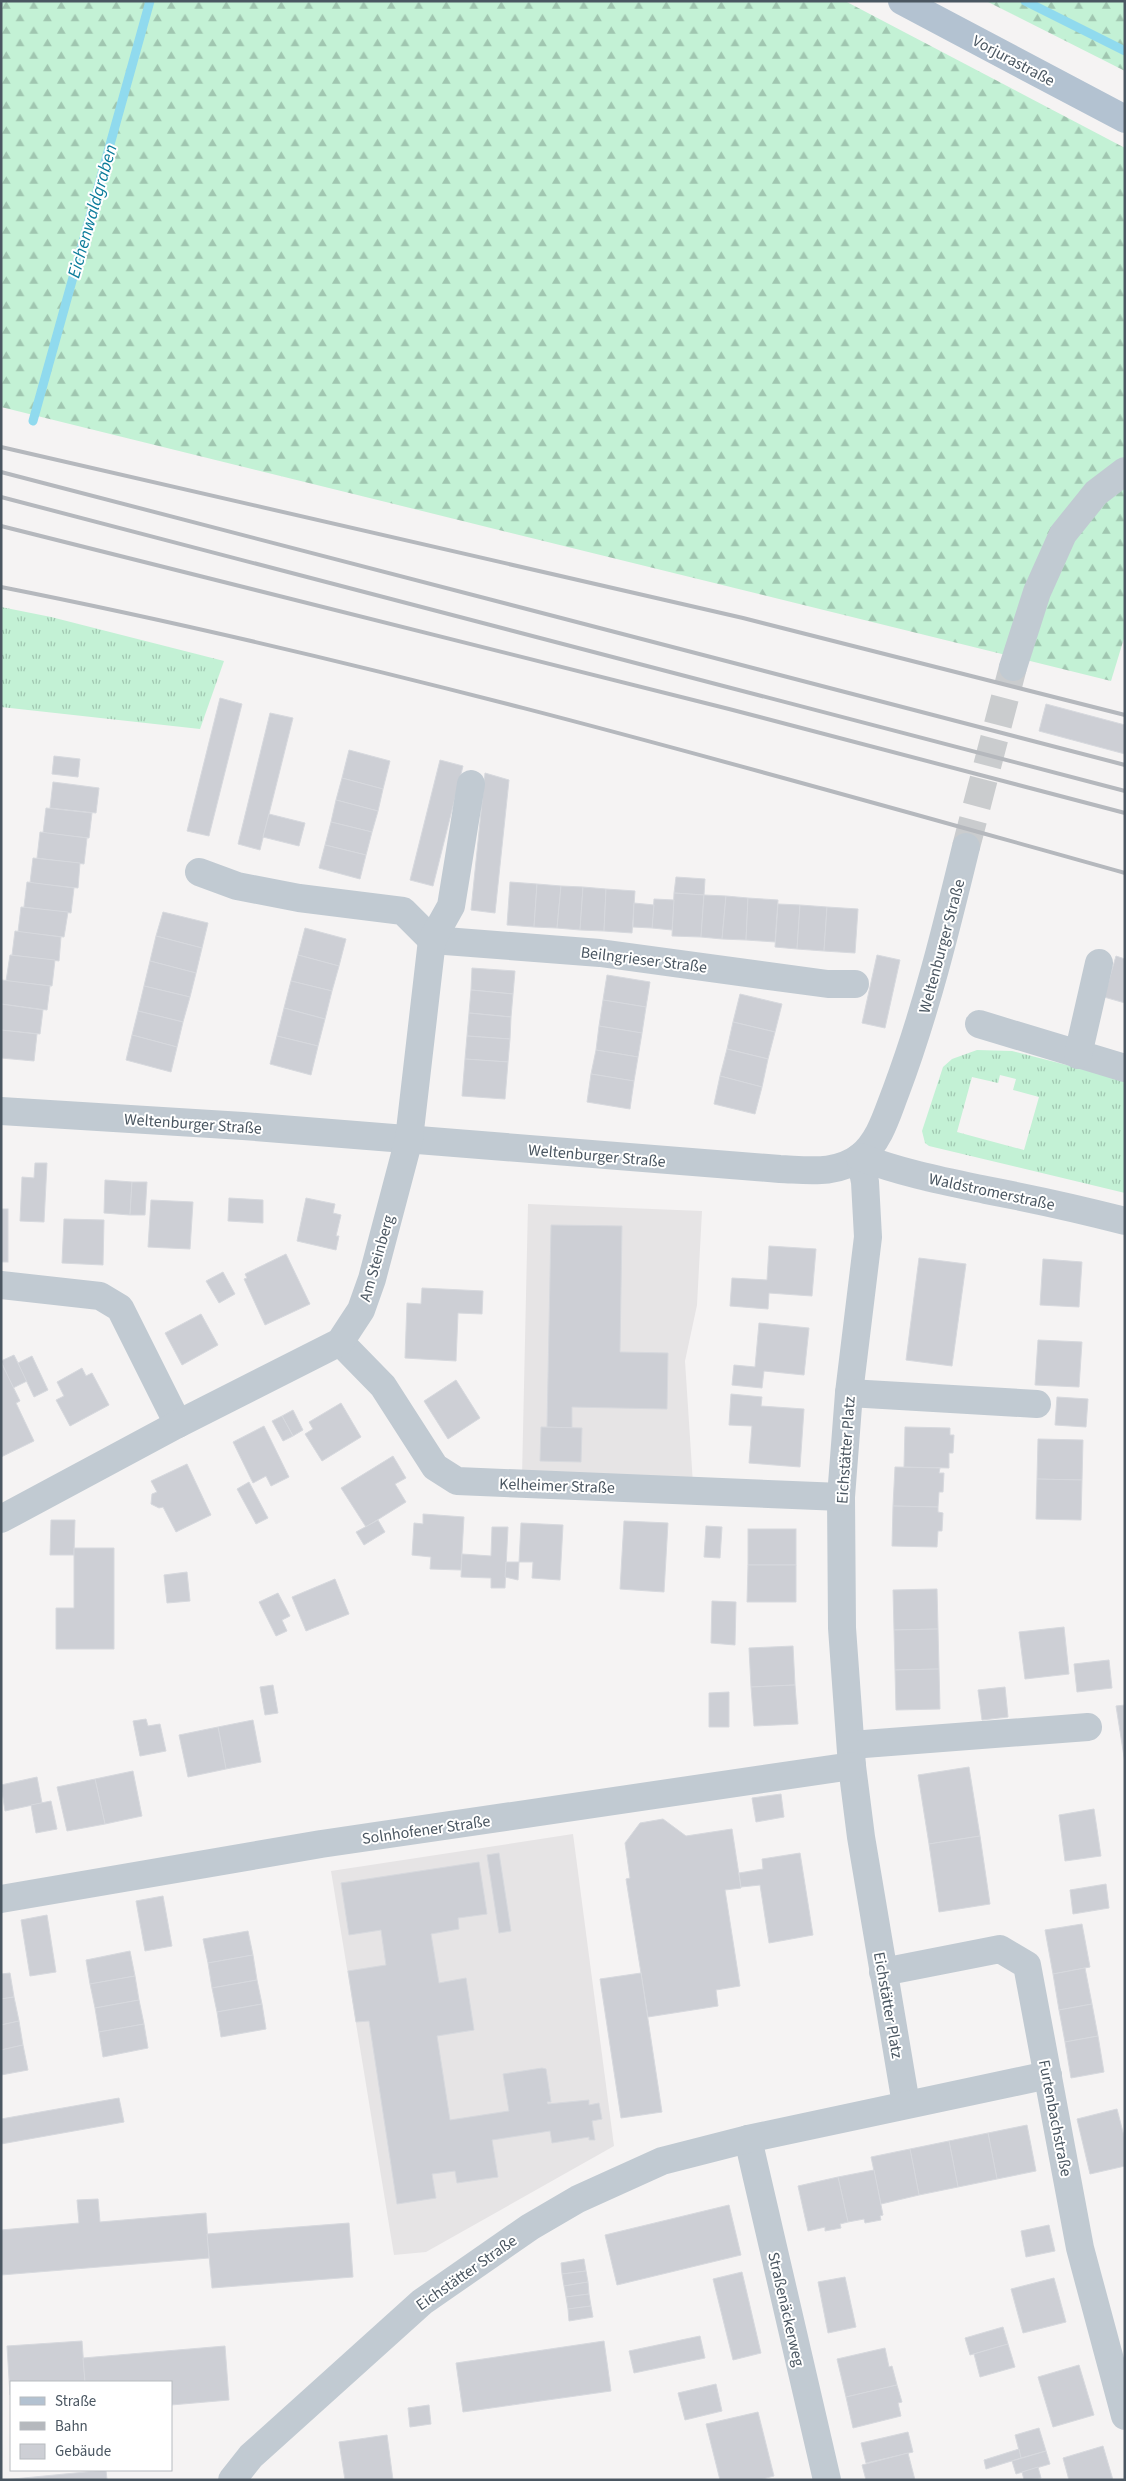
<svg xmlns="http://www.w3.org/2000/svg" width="1126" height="2481" viewBox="0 0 1126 2481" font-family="'Source Sans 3',sans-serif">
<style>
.education{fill:#e6e4e5}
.grass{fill:url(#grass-tufts);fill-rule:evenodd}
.forest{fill:url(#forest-firs)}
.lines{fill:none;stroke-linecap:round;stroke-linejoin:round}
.stream{stroke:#90daee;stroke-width:9}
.building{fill:#cdcfd5;stroke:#d7d9de}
.minor-tunnel{stroke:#caccce;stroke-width:28;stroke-dasharray:28 14;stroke-linecap:butt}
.minor{stroke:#c1cad2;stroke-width:28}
.major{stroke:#b3c2d1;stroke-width:28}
.rail{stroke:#b5b8bd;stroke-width:4}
.labels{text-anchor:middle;stroke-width:4;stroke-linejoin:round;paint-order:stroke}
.street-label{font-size:16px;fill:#4a5661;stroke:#fff}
.water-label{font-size:18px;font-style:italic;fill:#0c7c9b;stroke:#fff}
</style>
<defs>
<pattern id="grass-tufts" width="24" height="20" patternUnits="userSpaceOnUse" patternTransform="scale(1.25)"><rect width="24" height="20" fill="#c3f1d5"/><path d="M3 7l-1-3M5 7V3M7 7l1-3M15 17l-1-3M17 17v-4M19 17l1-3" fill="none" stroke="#a0c6b0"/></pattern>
<pattern id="forest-firs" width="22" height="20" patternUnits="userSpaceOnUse" patternTransform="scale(1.25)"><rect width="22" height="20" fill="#c3f1d5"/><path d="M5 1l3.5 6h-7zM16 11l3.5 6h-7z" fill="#a0c6b0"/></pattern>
</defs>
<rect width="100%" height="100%" fill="#f5f3f3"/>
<g class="education">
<path d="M528 1204 702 1211 697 1305 685 1361 693 1484 522 1477Z"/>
<path d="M573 1834 614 2146 426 2252 394 2255 331 1871Z"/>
</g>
<g class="grass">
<path d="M1 607 51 617 224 661 200 729 1 707Z"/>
<path d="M977 1050 1012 1051 1125 1080V1193L929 1146 925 1143 922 1131 943 1067 952 1059ZM1000 1075 1016 1079 1013 1090 1039 1097 1024 1150 957 1132 972 1077 998 1083Z"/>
</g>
<g class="forest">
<path d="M1 1H845L1125 148V635L1111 681 1 407Z"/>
<path d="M986 1H1125V71Z"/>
</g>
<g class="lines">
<g class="stream">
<path d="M1025 1 1125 51"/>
<path d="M33 421 150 1"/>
</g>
</g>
<g class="building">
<path d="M220 698 242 704 209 836 187 831Z"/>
<path d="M1046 704 1125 725V754L1039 731Z"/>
<path d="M270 713 293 718 260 850 238 844Z"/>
<path d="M349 750 390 761 383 789 342 778Z"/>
<path d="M54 756 80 759 78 777 52 774Z"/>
<path d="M440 760 463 766 433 886 410 880Z"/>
<path d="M485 773 509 780 495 913 471 910Z"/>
<path d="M342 778 383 789 378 811 336 800Z"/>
<path d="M53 782 99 788 96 813 50 808Z"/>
<path d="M336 800 378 811 372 832 331 822Z"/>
<path d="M46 808 92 813 89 838 43 833Z"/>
<path d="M269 814 305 823 299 846 263 837Z"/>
<path d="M331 822 372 832 366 855 325 845Z"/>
<path d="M40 832 87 838 84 864 37 858Z"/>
<path d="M325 845 366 855 360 879 319 868Z"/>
<path d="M33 858 80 863 78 888 30 883Z"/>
<path d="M676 877 705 879 704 895 674 893Z"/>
<path d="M27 882 74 888 71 913 24 907Z"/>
<path d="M510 882 537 884 534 927 507 925Z"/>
<path d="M537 884 561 886 557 928 534 927Z"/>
<path d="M561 886 583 887 580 930 557 928Z"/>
<path d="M583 887 606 889 604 931 580 930Z"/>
<path d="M606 889 635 891 632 933 604 931Z"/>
<path d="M674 893 704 895 701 937 672 936Z"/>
<path d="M704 895 726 896 722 939 701 937Z"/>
<path d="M726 896 748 898 746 940 722 939Z"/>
<path d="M748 898 778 900 775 942 746 940Z"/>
<path d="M654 899 674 900 672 930 652 928Z"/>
<path d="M634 903 654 905 652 928 633 927Z"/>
<path d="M778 904 800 905 797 949 775 947Z"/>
<path d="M800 905 827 907 824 951 797 949Z"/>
<path d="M21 907 68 912 64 937 18 932Z"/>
<path d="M827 907 858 909 855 953 824 951Z"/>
<path d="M163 912 208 923 202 948 156 936Z"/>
<path d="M305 928 346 939 339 966 298 955Z"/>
<path d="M15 931 61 937 59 961 12 955Z"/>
<path d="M156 936 202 948 196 973 150 961Z"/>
<path d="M10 955 55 960 52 986 6 981Z"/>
<path d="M298 955 339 966 332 991 291 981Z"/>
<path d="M877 955 900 960 885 1028 862 1023Z"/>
<path d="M1116 956 1125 959V1003L1104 997Z"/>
<path d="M150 961 196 973 190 997 144 986Z"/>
<path d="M472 968 515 971 513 994 471 990Z"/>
<path d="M607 975 650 982 646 1007 603 1000Z"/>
<path d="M2 980 50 986 47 1010 1 1004Z"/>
<path d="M291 981 332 991 325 1019 284 1008Z"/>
<path d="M144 986 190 997 183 1022 138 1011Z"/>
<path d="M471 990 513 994 511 1017 469 1013Z"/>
<path d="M740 994 782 1004 775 1032 733 1022Z"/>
<path d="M603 1000 646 1007 642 1033 599 1026Z"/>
<path d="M1 1004 43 1010 40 1034 1 1030Z"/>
<path d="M284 1008 325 1019 318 1046 277 1036Z"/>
<path d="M138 1011 183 1022 177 1047 132 1035Z"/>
<path d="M469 1013 511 1017 510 1039 467 1036Z"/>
<path d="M733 1022 775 1032 768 1059 727 1049Z"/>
<path d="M599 1026 642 1033 638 1057 596 1050Z"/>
<path d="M1 1030 37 1034 34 1061 1 1058Z"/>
<path d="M132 1035 177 1047 171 1072 126 1060Z"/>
<path d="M277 1036 318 1046 311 1075 270 1064Z"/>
<path d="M467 1036 510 1039 508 1062 465 1059Z"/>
<path d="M727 1049 768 1059 762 1087 720 1076Z"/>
<path d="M596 1050 638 1057 634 1081 591 1074Z"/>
<path d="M465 1059 508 1062 505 1099 462 1096Z"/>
<path d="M591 1074 634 1081 630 1109 587 1102Z"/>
<path d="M720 1076 762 1087 755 1114 714 1104Z"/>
<path d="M35 1163H47L44 1222 20 1221 22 1177 34 1178Z"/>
<path d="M105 1180 132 1182 130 1215 104 1213Z"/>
<path d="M132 1182H147L145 1215H130Z"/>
<path d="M229 1198 263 1200V1223L228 1221Z"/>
<path d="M306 1198 335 1204 333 1213 341 1215 336 1236H339L336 1250 297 1241Z"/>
<path d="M151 1200 193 1202 190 1249 148 1247Z"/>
<rect x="1" y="1209" width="7" height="53"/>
<path d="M64 1219 104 1220 103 1265 62 1263Z"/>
<path d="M551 1225 622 1226 620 1352 668 1353 667 1409 572 1407V1428L547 1427Z"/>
<path d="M769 1246 816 1249 812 1296 769 1293 768 1309 730 1306 732 1278 767 1280Z"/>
<path d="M286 1254 310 1304 265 1325 244 1279 247 1278 245 1274Z"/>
<path d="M919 1258 966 1264 952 1366 906 1360Z"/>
<path d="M1043 1259 1082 1262 1079 1307 1040 1305Z"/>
<path d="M223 1272 235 1294 219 1303 206 1281Z"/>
<path d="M422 1288 483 1291 482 1314 458 1313 456 1361 405 1358 407 1303 421 1304Z"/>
<path d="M201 1314 218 1345 182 1365 165 1333Z"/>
<path d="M759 1323 809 1328 804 1375 764 1371 762 1388 732 1385 734 1365 755 1367Z"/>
<path d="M1038 1340 1082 1342 1079 1387 1035 1385Z"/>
<path d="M14 1355 27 1381 13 1388 1 1361Z"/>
<path d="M32 1356 48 1390 34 1397 18 1363Z"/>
<path d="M1 1362 20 1401 16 1403 34 1441 1 1457Z"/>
<path d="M82 1368 86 1376 92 1373 109 1405 70 1426 56 1400 64 1396 57 1382Z"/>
<path d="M456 1380 480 1418 448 1439 424 1401Z"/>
<path d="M731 1394 762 1397 761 1406 804 1409 800 1467 749 1463 752 1426 729 1425Z"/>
<path d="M1057 1397 1088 1399 1086 1427 1055 1425Z"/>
<path d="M341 1403 361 1437 322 1461 305 1434 313 1429 309 1422Z"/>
<path d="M293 1410 303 1430 293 1436 282 1416Z"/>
<path d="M282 1416 293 1436 283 1441 272 1421Z"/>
<path d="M264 1426 289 1477 271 1486 266 1476 253 1483 233 1442Z"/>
<path d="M541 1427 582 1428 581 1462 540 1461Z"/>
<path d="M905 1427 950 1428V1435H954L953 1453H949V1468L904 1467Z"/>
<path d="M1038 1439 1083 1440 1082 1480 1037 1479Z"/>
<path d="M393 1456 406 1478 395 1484 406 1502 366 1527 341 1488Z"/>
<path d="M187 1464 211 1515 176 1532 163 1507 159 1508 151 1504 152 1494 157 1492 151 1481Z"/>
<path d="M895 1467 940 1468 939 1473H944L943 1492H939L938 1507 893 1506Z"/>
<path d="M1037 1479 1082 1480 1081 1520 1036 1519Z"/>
<path d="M249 1482 268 1518 256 1524 237 1489Z"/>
<path d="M893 1506 938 1507V1512L943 1513 942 1531H938L937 1547 892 1546Z"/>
<path d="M423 1514 464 1517 461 1570 430 1569 431 1557 412 1555 414 1523 423 1524Z"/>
<path d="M51 1520H75L74 1555H50Z"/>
<path d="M378 1520 385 1532 364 1545 356 1532Z"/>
<path d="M624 1521 668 1523 664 1592 620 1589Z"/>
<path d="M521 1523 563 1525 560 1580 532 1578 533 1562H519Z"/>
<path d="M706 1526 722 1527 720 1558 704 1557Z"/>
<path d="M492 1527H508L505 1588H491V1578L461 1577 462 1554 491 1556Z"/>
<rect x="748" y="1529" width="48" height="36"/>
<path d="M74 1548H114V1649H56V1608H74Z"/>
<path d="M506 1562H519L518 1580 505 1577Z"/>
<path d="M748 1565H796V1602H747Z"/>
<path d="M187 1572 190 1601 167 1603 164 1575Z"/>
<path d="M335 1579 349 1614 306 1631 292 1597Z"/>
<path d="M937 1589 938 1629 894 1630 893 1590Z"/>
<path d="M278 1593 290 1616 282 1620 287 1631 276 1636 259 1602Z"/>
<path d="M712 1601 736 1602 735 1645 711 1643Z"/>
<path d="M1064 1627 1069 1674 1025 1679 1019 1632Z"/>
<path d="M938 1629 939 1669 895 1670 894 1630Z"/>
<path d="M793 1646 795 1685 751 1687 749 1648Z"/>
<path d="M1109 1660 1112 1688 1077 1692 1074 1664Z"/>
<path d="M939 1669 940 1709 896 1710 895 1670Z"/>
<path d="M273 1685 278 1713 265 1715 260 1687Z"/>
<path d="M795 1685 798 1724 754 1726 751 1687Z"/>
<path d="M1005 1687 1008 1717 982 1720 978 1690Z"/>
<path d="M729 1692V1727H709V1693Z"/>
<path d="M1125 1705V1763L1116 1706Z"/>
<path d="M146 1719 148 1726 160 1724 166 1751 140 1756 133 1721Z"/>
<path d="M253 1720 261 1762 226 1769 218 1727Z"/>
<path d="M218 1727 226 1769 188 1777 179 1735Z"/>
<path d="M969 1767 980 1836 929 1844 918 1775Z"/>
<path d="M133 1771 142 1816 105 1824 95 1779Z"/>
<path d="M37 1777 42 1803 5 1811 1 1785Z"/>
<path d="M95 1779 105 1824 67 1831 57 1787Z"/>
<path d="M781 1794 784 1817 756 1822 752 1798Z"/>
<path d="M51 1801 57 1829 36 1833 31 1805Z"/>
<path d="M1094 1809 1101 1856 1065 1861 1059 1815Z"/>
<path d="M663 1819 686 1836 732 1829 741 1888 725 1890 740 1986 716 1990 718 2006 648 2017 626 1879 630 1878 625 1843 640 1823Z"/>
<path d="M980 1836 990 1904 939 1912 929 1844Z"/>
<path d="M499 1853 511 1931 499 1933 487 1855Z"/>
<path d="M800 1853 813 1935 769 1943 760 1885 741 1887 739 1873 763 1869 762 1859Z"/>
<path d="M479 1862 487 1914 458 1918 459 1929 431 1934 439 1983 466 1978 474 2030 437 2036 450 2120 509 2111 503 2074 542 2068 546 2069 551 2102H547L548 2104 589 2100V2105L599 2103 602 2119 592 2121 595 2140H589V2137L552 2143 550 2131 492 2140 498 2177 457 2183 455 2171 432 2174 436 2198 397 2204 369 2021 356 2022 348 1971 386 1965 381 1930 349 1935 341 1883Z"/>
<path d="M1106 1884 1109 1908 1073 1914 1070 1890Z"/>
<path d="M163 1896 172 1946 145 1951 136 1901Z"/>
<path d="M47 1915 56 1972 30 1976 21 1920Z"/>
<path d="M1082 1924 1090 1967 1053 1974 1045 1930Z"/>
<path d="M248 1931 253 1955 208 1963 203 1939Z"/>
<path d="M130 1951 135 1976 90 1984 86 1960Z"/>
<path d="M253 1955 257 1980 212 1988 208 1963Z"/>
<path d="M1085 1968 1092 2004 1059 2010 1053 1974Z"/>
<path d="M10 1973 14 1997 1 1999V1974Z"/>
<path d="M641 1973 662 2112 621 2118 600 1979Z"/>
<path d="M135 1976 139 2000 95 2008 90 1984Z"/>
<path d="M257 1980 262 2004 217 2012 212 1988Z"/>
<path d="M14 1997 19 2021 1 2025V1999Z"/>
<path d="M139 2000 144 2024 99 2032 95 2008Z"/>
<path d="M262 2004 266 2029 221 2037 217 2012Z"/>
<path d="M1092 2004 1098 2036 1065 2042 1059 2010Z"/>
<path d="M19 2021 23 2045 1 2050V2025Z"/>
<path d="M144 2024 148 2048 103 2057 99 2032Z"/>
<path d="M1098 2036 1104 2072 1071 2078 1065 2042Z"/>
<path d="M23 2045 28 2070 1 2075V2050Z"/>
<path d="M119 2098 124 2122 1 2144V2119Z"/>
<path d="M1117 2109 1125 2140V2166L1090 2174 1077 2119Z"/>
<path d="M1027 2125 1036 2171 997 2179 988 2133Z"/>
<path d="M988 2133 997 2179 958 2187 949 2141Z"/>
<path d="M949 2141 958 2187 919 2195 910 2149Z"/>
<path d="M910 2149 919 2195 881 2204 871 2157Z"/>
<path d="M874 2170 883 2215 880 2216 881 2220 865 2223 864 2219 848 2222 838 2177Z"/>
<path d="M838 2177 848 2222 840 2224 841 2228 825 2231V2227L808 2231 798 2186Z"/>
<path d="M98 2199 100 2222 206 2213 209 2258 1 2275V2230L79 2223 77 2200Z"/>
<path d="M729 2205 741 2255 617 2285 605 2235Z"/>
<path d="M349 2223 353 2277 212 2288 207 2234Z"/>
<path d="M1049 2225 1055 2251 1026 2257 1021 2231Z"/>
<path d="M584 2259 586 2271 562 2274 561 2263Z"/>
<path d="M586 2271 588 2282 564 2286 562 2274Z"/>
<path d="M742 2272 761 2353 733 2360 713 2279Z"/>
<path d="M845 2277 856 2327 828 2333 818 2282Z"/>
<path d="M1054 2278 1066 2322 1023 2333 1011 2289Z"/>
<path d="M588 2282 589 2294 566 2297 564 2286Z"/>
<path d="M589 2294 591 2306 568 2309 566 2297Z"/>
<path d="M591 2306 593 2317 569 2321 568 2309Z"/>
<path d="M1003 2327 1008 2344 970 2355 965 2338Z"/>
<path d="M700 2336 705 2358 634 2373 629 2351Z"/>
<path d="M82 2341 85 2382H11L10 2395 7 2346Z"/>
<path d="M604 2341 611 2391 463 2412 456 2363Z"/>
<path d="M1008 2344 1015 2367 980 2377 974 2354Z"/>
<path d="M225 2346 229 2400 171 2405V2382H85L83 2358Z"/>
<path d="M885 2348 889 2367 892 2366 897 2385 846 2397 837 2359Z"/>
<path d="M1079 2365 1094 2415 1053 2427 1038 2377Z"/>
<path d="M716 2384 722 2411 685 2420 678 2393Z"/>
<path d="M897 2385 902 2402 898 2403 901 2416 853 2428 846 2397Z"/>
<path d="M429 2405 431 2424 410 2427 408 2408Z"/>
<path d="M758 2412 774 2476 759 2480H720L706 2424Z"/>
<path d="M1039 2428 1046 2451 1021 2458 1015 2435Z"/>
<path d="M908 2432 913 2452 866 2463 861 2443Z"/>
<path d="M387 2435 393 2480H345L339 2442Z"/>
<path d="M1103 2446 1113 2480H1069L1063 2458Z"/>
<path d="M1019 2449 1021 2458 986 2469 984 2460Z"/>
<path d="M1046 2451 1050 2464 1016 2474 1012 2461Z"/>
<path d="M908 2453 915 2480H866L862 2465Z"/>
<path d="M1038 2467 1041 2478 1024 2480 1022 2472Z"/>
<path d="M106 2470 107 2480H3Z"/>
</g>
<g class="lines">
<path class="minor-tunnel" d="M966 847 1013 667"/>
<g class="minor">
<path d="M1013 667 1037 592 1063 534 1096 493 1125 471"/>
<path d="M199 872 237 886 299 898 403 911 432 940 600 953 828 984H855"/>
<path d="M979 1024 1125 1068"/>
<path d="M1078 1055 1099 963"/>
<path d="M1 1111 243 1126 780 1169C808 1170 836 1175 860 1157 880 1141 887 1114 896 1091 926 1011 946 929 966 847"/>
<path d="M860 1157 865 1182 868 1237 849 1393 841 1497 842 1628 852 1766 861 1837 906 2104"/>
<path d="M860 1157C902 1173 943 1181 986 1190 1033 1199 1079 1209 1125 1221"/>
<path d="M1 1285 100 1296 120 1308 178 1424"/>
<path d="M340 1342 383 1386 435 1467 457 1481 841 1497"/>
<path d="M849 1393 1037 1404"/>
<path d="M1 1519 178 1424 340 1342 361 1310 372 1279 409 1139 432 940 451 906 471 784"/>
<path d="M851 1745 1088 1727"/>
<path d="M1 1899 321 1844 852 1766"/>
<path d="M883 1972 1000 1949 1027 1965 1080 2248 1125 2416"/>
<path d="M748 2139 827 2480"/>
<path d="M232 2480 251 2456 422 2302 530 2227 578 2199 662 2161 748 2139 1048 2075"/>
</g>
<path class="major" d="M902 1 1125 119"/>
<g class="rail">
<path d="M1 447 743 618 1125 715"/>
<path d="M1 472 1125 765"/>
<path d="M1 497 1125 791"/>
<path d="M1 526 729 709 1125 813"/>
<path d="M1 587C380 662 753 769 1125 873"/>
</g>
</g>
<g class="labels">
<g class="street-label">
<text transform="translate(1014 60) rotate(28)" y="6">Vorjurastraße</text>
<text transform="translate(941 946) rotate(-75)" y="6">Weltenburger Straße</text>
<text transform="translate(644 959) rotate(7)" y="6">Beilngrieser Straße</text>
<text transform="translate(193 1123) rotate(4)" y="6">Weltenburger Straße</text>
<text transform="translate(597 1155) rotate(5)" y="6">Weltenburger Straße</text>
<text transform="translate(992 1191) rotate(12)" y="6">Waldstromerstraße</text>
<text transform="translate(376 1258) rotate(-74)" y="6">Am Steinberg</text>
<text transform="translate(845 1450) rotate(-86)" y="6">Eichstätter Platz</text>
<text transform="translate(557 1485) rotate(2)" y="6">Kelheimer Straße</text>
<text transform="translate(426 1829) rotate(-8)" y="6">Solnhofener Straße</text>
<text transform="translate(889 2005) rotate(80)" y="6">Eichstätter Platz</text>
<text transform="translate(1056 2118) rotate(79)" y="6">Furtenbachstraße</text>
<text transform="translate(466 2272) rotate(-35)" y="6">Eichstätter Straße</text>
<text transform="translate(787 2309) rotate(77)" y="6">Straßenäckerweg</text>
</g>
<g class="water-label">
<text transform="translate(92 211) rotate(-74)" y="6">Eichenwaldgraben</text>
</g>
</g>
<rect width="1126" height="2481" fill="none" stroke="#4a5661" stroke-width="5"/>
<rect x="10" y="2381" width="162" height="90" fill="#ffffff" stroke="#b7bbc0"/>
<rect x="20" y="2397" width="25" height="8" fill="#b3c2d1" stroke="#b7bbc0"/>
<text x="55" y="2406" font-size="15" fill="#4a5661">Straße</text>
<rect x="20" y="2422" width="25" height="8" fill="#b5b8bd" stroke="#b7bbc0"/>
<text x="55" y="2431" font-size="15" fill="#4a5661">Bahn</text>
<rect x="20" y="2444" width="25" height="15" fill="#cdcfd5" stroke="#b7bbc0"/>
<text x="55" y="2456" font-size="15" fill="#4a5661">Gebäude</text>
</svg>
